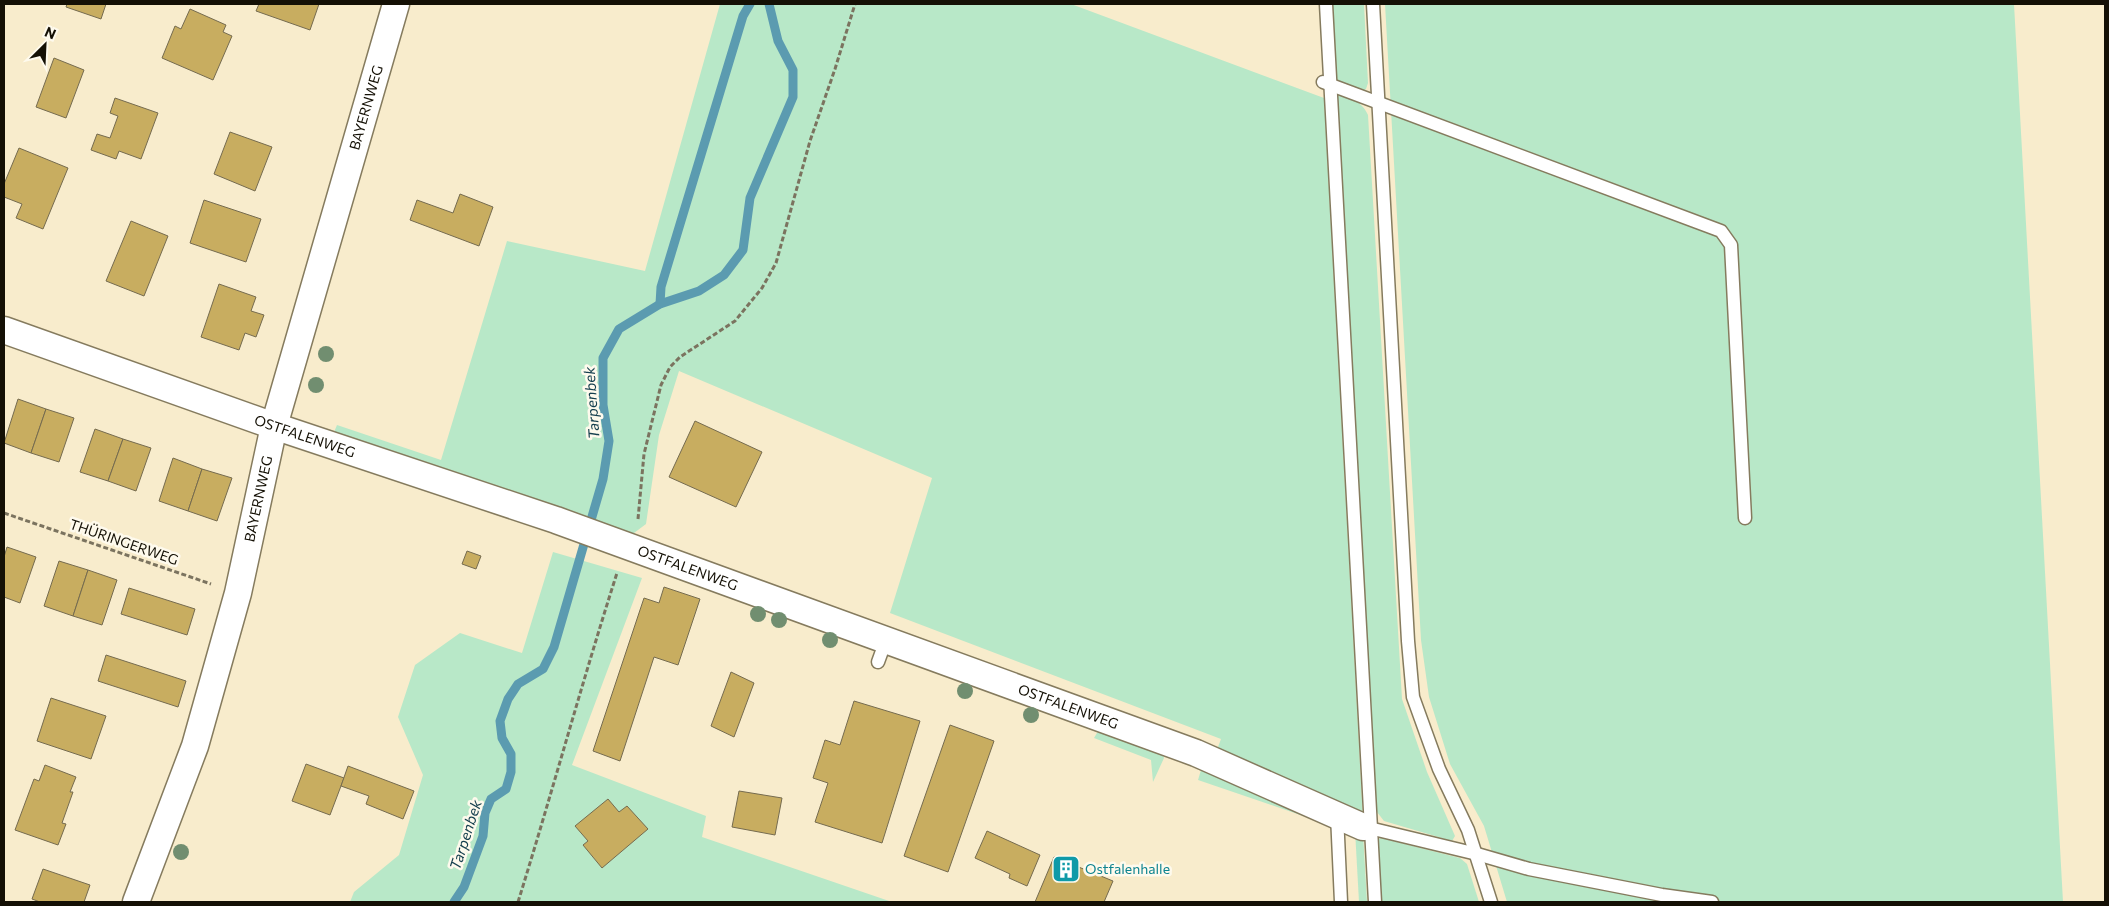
<svg xmlns="http://www.w3.org/2000/svg" width="2109" height="906" viewBox="0 0 2109 906" font-family="Commissioner,sans-serif">
<style>
.green{fill:#b8e8c8}
.lines{fill:none;stroke-linecap:round;stroke-linejoin:round}
.stream{stroke:#5b9bb0;stroke-width:9}
.building{fill:#c8ad60;stroke:#756b4f}
.service-casing{stroke:#857b5e;stroke-width:15}
.minor-casing{stroke:#857b5e;stroke-width:29}
.path{stroke:#7b735f;stroke-width:3;stroke-dasharray:5 2.5;stroke-linecap:butt}
.service{stroke:#fff;stroke-width:12}
.minor{stroke:#fff;stroke-width:26}
.tree{fill:#718e70}
.labels{text-anchor:middle;stroke-width:5;stroke-linejoin:round;paint-order:stroke}
.street-label{font-size:14px;fill:#141005;stroke:#fefaed}
.culture-label{font-size:14px;fill:#0d838f;stroke:#fefaed;text-anchor:start}
.water-label{font-size:15px;font-style:italic;fill:#153f4e;stroke:#fefaed}
</style>
<rect width="100%" height="100%" fill="#f8eccc"/>
<g class="green">
<path d="M720 4H1071L1324 98 1363 820 1253 771 1218 747 1221 739 890 613 932 478 679 371 659 435 646 524 630 536 332 437 337 425 441 460 507 241 645 271Z"/>
<path d="M1331 4H1364L1368 83 1366 89 1361 92 1341 84 1336 77Z"/>
<path d="M1385 4H2014L2063 902H1507L1484 826 1450 764 1429 697 1421 640Z"/>
<path d="M1335 91C1349 97 1362 101 1368 115L1402 699 1427 772 1455 836 1452 841 1384 821 1377 812Z"/>
<path d="M553 552 642 578 572 765 706 816 702 837 892 902H350L354 892 399 855 423 775 398 717 415 665 460 633 522 653Z"/>
<path d="M1105 729 1162 751 1164 758 1153 782 1151 760 1094 738 1097 733Z"/>
<path d="M1201 770 1234 779 1315 820 1198 780Z"/>
<path d="M1355 830 1363 833 1367 902H1359Z"/>
<path d="M1381 838 1460 858 1467 864 1479 902H1379L1376 840Z"/>
</g>
<g class="lines">
<g class="stream">
<path d="M660 304 661 287 743 16 750 4"/>
<path d="M454 902 464 887 483 836 485 813 491 799 506 789 511 772V754L502 738 500 721 508 699 518 684 543 669 554 647 603 479 609 441 603 405V358L619 329 660 304 699 291 724 275 743 250 750 198 793 97V70L778 41 769 4"/>
</g>
</g>
<g class="building">
<path d="M67 4H106L101 19 66 7Z"/>
<path d="M259 4H319L310 30 256 11Z"/>
<path d="M190 9 226 25 223 32 232 36 213 80 162 58 175 26 181 29Z"/>
<path d="M54 58 84 70 66 118 36 107Z"/>
<path d="M115 98 158 113 141 159 119 151 116 159 91 150 97 134 110 138 118 116 110 113Z"/>
<path d="M230 132 272 147 255 191 214 174Z"/>
<path d="M19 148 68 168 43 229 16 218 22 204 4 197V184Z"/>
<path d="M460 194 493 207 479 246 410 220 417 200 453 213Z"/>
<path d="M204 200 261 219 246 262 190 243Z"/>
<path d="M131 221 168 236 144 296 106 281Z"/>
<path d="M219 284 256 297 251 311 264 315 256 337 245 333 239 350 201 337Z"/>
<path d="M18 399 46 409 31 453 4 443Z"/>
<path d="M46 409 74 418 59 462 31 453Z"/>
<path d="M695 421 762 452 736 507 669 477Z"/>
<path d="M95 429 123 439 108 481 80 472Z"/>
<path d="M123 439 151 448 136 491 108 481Z"/>
<path d="M173 458 202 469 188 511 159 501Z"/>
<path d="M202 469 232 478 217 521 188 511Z"/>
<path d="M7 547 36 557 20 603 4 597V557Z"/>
<path d="M467 551 481 556 476 569 462 564Z"/>
<path d="M59 561 88 570 73 616 44 606Z"/>
<path d="M88 570 117 580 102 625 73 616Z"/>
<path d="M664 587 700 599 678 665 654 657 620 761 593 751 644 598 659 603Z"/>
<path d="M129 588 195 609 187 635 121 614Z"/>
<path d="M106 655 186 681 178 707 98 681Z"/>
<path d="M731 672 754 683 734 737 711 726Z"/>
<path d="M51 698 106 716 91 759 37 741Z"/>
<path d="M854 701 920 721 882 843 815 822 828 783 813 778 825 740 840 745Z"/>
<path d="M950 725 994 741 948 872 904 856Z"/>
<path d="M306 764 344 778 330 815 292 801Z"/>
<path d="M45 765 76 777 70 792H73L62 823 66 824 58 845 15 830 34 779 39 781Z"/>
<path d="M348 766 414 791 403 819 366 804 369 796 341 786Z"/>
<path d="M739 791 782 798 775 835 732 827Z"/>
<path d="M608 799 619 812 627 806 648 829 602 868 583 845 588 841 575 826Z"/>
<path d="M987 831 1040 855 1027 886 1009 878 1010 874 975 858Z"/>
<path d="M1054 857 1113 881 1104 902H1035Z"/>
<path d="M43 869 90 885 84 902H40L32 899Z"/>
</g>
<g class="lines">
<defs>
<g id="service">
<path d="M1326 4 1375 902"/>
<path d="M1373 4 1408 641 1413 697 1439 769 1468 830 1491 902"/>
<path d="M1323 82 1721 231 1731 245 1745 518"/>
<path d="M878 662 886 640"/>
<path d="M1337 815 1341 902"/>
<path d="M1365 827 1477 854 1529 869 1662 895 1712 902"/>
</g>
<g id="minor">
<path id="s1" d="M4 330 274 426 556 520 1196 753 1363 827"/>
<path id="s2" d="M136 902 195 746 238 593 274 426 396 4"/>
</g>
</defs>
<use href="#service" class="service-casing"/>
<use href="#minor" class="minor-casing"/>
<g class="path">
<path d="M4 513 211 584"/>
<path d="M638 519 644 454 661 385 670 367 680 357 735 321 762 288 776 263 810 141 835 69 855 4"/>
<path d="M518 902C552 793 582 682 617 573"/>
</g>
<use href="#service" class="service"/>
<use href="#minor" class="minor"/>
</g>
<g class="tree">
<circle cx="326" cy="354" r="8"/>
<circle cx="316" cy="385" r="8"/>
<circle cx="758" cy="614" r="8"/>
<circle cx="779" cy="620" r="8"/>
<circle cx="830" cy="640" r="8"/>
<circle cx="965" cy="691" r="8"/>
<circle cx="1031" cy="715" r="8"/>
<circle cx="181" cy="852" r="8"/>
</g>
<defs>
<symbol id="building-square" viewBox="-11 -11 22 22"><rect x="-9" y="-9" width="18" height="18" rx="4" fill="#0f9aa8" stroke="#fefaed"/><path d="M-4-6H4V6H1V3H-1V6H-4ZM-2.5-4.3h1.7v1.8h-1.7ZM.8-4.3h1.7v1.8H.8ZM-2.5-1h1.7V.8h-1.7ZM.8-1h1.7V.8H.8Z" fill="#fff"/></symbol>
</defs>
<g fill-rule="evenodd">
<use href="#building-square" x="1050" y="853" width="32" height="32"/>
</g>
<g class="labels">
<g class="street-label">
<text dy="5" stroke="none"><textPath href="#s2" startOffset="828">BAYERNWEG</textPath></text>
<text dy="5" stroke="none"><textPath href="#s1" startOffset="319">OSTFALENWEG</textPath></text>
<text dy="5" stroke="none"><textPath href="#s2" startOffset="422">BAYERNWEG</textPath></text>
<text transform="translate(124 542) rotate(19)" y="5">THÜRINGERWEG</text>
<text dy="5" stroke="none"><textPath href="#s1" startOffset="724">OSTFALENWEG</textPath></text>
<text dy="5" stroke="none"><textPath href="#s1" startOffset="1129">OSTFALENWEG</textPath></text>
</g>
<g class="culture-label">
<text x="1085" y="874">Ostfalenhalle</text>
</g>
<g class="water-label">
<text transform="translate(592 403) rotate(-94)" y="5">Tarpenbek</text>
<text transform="translate(466 835) rotate(-72)" y="5">Tarpenbek</text>
</g>
</g>
<rect width="2109" height="906" fill="none" stroke="#141005" stroke-width="10"/>
<g transform="translate(45 45) rotate(24)" stroke="#fefaed" stroke-width="4" paint-order="stroke">
<path d="M0-4L9 19L0 12L-9 19Z" fill="#141005"/>
<text y="-8" font-size="14" font-weight="bold" text-anchor="middle" fill="#141005">N</text>
</g>
</svg>
